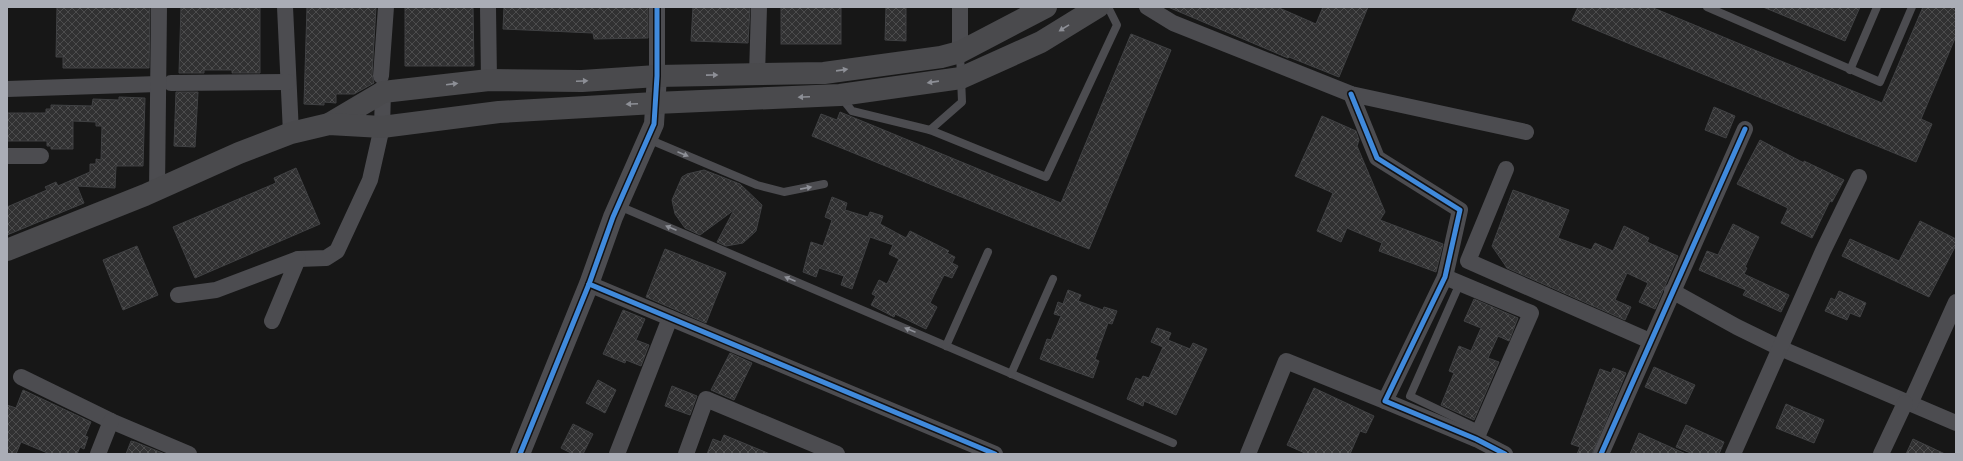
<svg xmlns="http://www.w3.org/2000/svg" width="1963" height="461" viewBox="0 0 1963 461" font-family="'Fira Sans Condensed',sans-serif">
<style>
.building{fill:url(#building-cross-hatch);stroke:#404143}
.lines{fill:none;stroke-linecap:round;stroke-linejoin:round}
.service{stroke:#4c4c50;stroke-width:8}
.minor{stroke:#4c4c50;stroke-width:16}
.tertiary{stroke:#4c4c50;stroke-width:20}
.secondary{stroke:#4a4a4d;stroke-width:22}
.cycleway-casing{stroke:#111113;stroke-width:8}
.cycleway{stroke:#408adc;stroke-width:5}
.oneway{fill:#8d8f96}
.oneway2{fill:#8e9097}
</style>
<defs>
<pattern id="building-cross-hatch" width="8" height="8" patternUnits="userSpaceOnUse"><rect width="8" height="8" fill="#313132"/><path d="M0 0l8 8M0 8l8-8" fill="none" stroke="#4c4c4d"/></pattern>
</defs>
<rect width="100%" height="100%" fill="#171717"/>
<g class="building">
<path d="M57 7H150L149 68H63V57H56Z"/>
<path d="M181 7H260V73H232V70H204V73H179Z"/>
<path d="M307 7H376L372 75 374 83 354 94H336V103L324 102V105L304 104Z"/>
<path d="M405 7H473L474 66H405Z"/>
<path d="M504 7H648V38L594 39 593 33 503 29Z"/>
<path d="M693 7H750L748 43 691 41Z"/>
<rect x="781" y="7" width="60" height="37"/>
<path d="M886 7H906V41L885 40Z"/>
<path d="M1168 7H1277L1316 24 1323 7H1368L1339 77 1289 57 1288 58Z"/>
<path d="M1578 7H1651L1882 103 1923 7H1956V36L1921 119 1932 124 1916 162 1572 20Z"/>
<path d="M1763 7H1860L1845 41Z"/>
<path d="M1131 34 1171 50 1089 249 812 136 821 114 837 120 840 112 1061 203Z"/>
<path d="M176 92H198L195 147 174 146Z"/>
<path d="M119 97 145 98 143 166H116L115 188 77 186 84 203 7 235V207L47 190 45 187 56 182 58 186 90 172V164H96V159L101 160 102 126H96V122L73 121V149H51V146H47V141H7V113H46V109H51V105L92 106 93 99 119 100Z"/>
<path d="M1714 107 1735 116 1726 138 1705 130Z"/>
<path d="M1322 116 1356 131 1359 140 1357 146 1385 212 1380 220 1443 244 1436 272 1379 251 1382 243 1347 228 1341 242 1317 231 1333 193 1295 176Z"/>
<path d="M1760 140 1804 163V161L1844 180 1832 202 1830 201 1812 238 1781 223 1788 208 1737 184Z"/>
<path d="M296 168 320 224 195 278 173 227 276 183 274 178Z"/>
<path d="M704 170 740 184 762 205 756 231 743 243 726 246 717 242 734 210 700 235 685 228 675 214 672 200 682 177 687 174Z"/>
<path d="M1513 190 1569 210 1558 238 1591 250 1595 243 1613 251 1624 226 1649 238 1647 242 1678 256 1655 309 1639 302 1648 283 1627 273 1615 300 1631 307 1625 320 1507 268 1492 246Z"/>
<path d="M832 197 847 203 845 210 868 217 870 212 883 216 880 224 906 238 910 231 949 251 947 253 955 257 952 263 958 266 952 278 944 275 930 303 937 307 926 329 895 314 894 317 871 305 876 296 872 294 879 280 887 284 899 259 889 254 893 245 870 237 852 289 841 285 844 276 819 268 816 277 803 272 811 242 823 246 832 220 825 217Z"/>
<path d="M1920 221 1956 239V245L1929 297 1842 256 1850 239 1899 261Z"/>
<path d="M1733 224 1759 237 1745 267 1747 268 1744 274 1789 295 1781 312 1743 295 1746 290 1699 270 1707 251 1718 255Z"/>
<path d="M137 246 158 295 123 310 103 260Z"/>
<path d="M665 249 726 273 706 323 646 297Z"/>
<path d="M1068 290 1081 295 1078 301 1103 310 1104 307 1117 311 1112 324 1108 323 1095 359 1099 361 1093 378 1040 359 1047 339 1051 340 1061 316 1054 314 1058 302 1063 304Z"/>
<path d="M1839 291 1866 303 1860 317 1850 313 1847 320 1825 311 1831 298 1835 300Z"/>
<path d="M1474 299 1518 318 1509 341 1498 336 1488 358 1499 362 1474 420 1441 405 1454 373 1449 371 1459 346 1471 351 1481 328 1464 321Z"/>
<path d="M623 310 645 319 636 340 649 345 641 366 626 360 625 363 603 354Z"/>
<path d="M1157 328 1171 333 1168 340 1190 349 1193 343 1207 349 1176 415 1144 401 1143 406 1127 399 1136 378 1141 380 1143 376 1149 378 1163 347 1151 342Z"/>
<path d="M730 353 752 363 734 400 711 390Z"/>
<path d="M1654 367 1695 385 1686 404 1645 387Z"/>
<path d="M1613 368 1626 373 1592 454H1577L1580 447 1571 444 1600 369 1611 373Z"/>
<path d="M598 380 616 390 605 413 586 403Z"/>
<path d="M672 386 697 396 690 415 665 406Z"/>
<path d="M1314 388 1374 416 1366 433 1360 431 1350 454H1307L1287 445Z"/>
<path d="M23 390 91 422 85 436 88 437 84 449 80 447 77 454H50L21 442 16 454H7V405L16 408Z"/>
<path d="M1786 404 1824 420 1814 443 1776 428Z"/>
<path d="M573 424 593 434 583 454H573L561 448Z"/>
<path d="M1686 425 1724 442 1719 454H1693L1676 447Z"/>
<path d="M1639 433 1686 454H1630Z"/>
<path d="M724 435 770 454H707L713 439 721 442Z"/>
<path d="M1913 439 1945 454H1906Z"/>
<path d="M131 441 135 442 165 454H126Z"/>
</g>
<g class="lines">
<g class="service">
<path d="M1707 7 1880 82 1912 7"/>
<path d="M1850 70 1877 7"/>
<path d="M841 97 852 111 930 130 1046 177 1117 25 1108 7"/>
<path d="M930 130 962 102 960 53"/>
<path d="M648 139 757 185 784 192 824 184"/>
<path d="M619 206 1173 443"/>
<path d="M1460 283 1410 396 1481 430"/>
<path d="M946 346 988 252"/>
<path d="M1011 374 1053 279"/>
</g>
<g class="minor">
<path d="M285 7 291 133"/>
<path d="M488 7 489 80"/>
<path d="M1147 7 1173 23 1351 94 1526 132"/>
<path d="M960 52V7"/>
<path d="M757 75 759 7"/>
<path d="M381 76 386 7"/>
<path d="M657 76V7"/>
<path d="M171 83 288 82"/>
<path d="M7 89 158 84"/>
<path d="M1351 94 1377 158 1460 210 1445 277 1385 401 1476 439 1505 454"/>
<path d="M7 156H41"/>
<path d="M1506 169 1468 261 1650 341"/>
<path d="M157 190 159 7"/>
<path d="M298 259 326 258 337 251 370 180 382 127 383 92"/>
<path d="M1445 277 1531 313 1476 439"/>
<path d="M589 284 995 454"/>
<path d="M1672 291 1737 327 1780 348 1956 423"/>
<path d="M178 295 216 290 298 259 272 321"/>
<path d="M21 377 111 421 189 454"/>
<path d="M1910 404 1956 302"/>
<path d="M98 454 111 421"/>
<path d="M617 454 670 318"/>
<path d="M686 454 706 399 837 454"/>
<path d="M1248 454 1286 361 1385 401"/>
<path d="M1601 454 1745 129"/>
<path d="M1733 454 1823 251 1859 177"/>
<path d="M1881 454 1905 403"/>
</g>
<path class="tertiary" d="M520 454 589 284 613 217 654 124 657 76"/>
<g class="secondary">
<path d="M329 124 383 92 489 80 582 81 657 76 824 73 941 57 960 52 1046 7"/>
<path d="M7 250 145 195 239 153 291 133 329 124 382 127 499 112 655 103 840 95 961 78 1041 42 1098 7"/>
</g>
<defs>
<g id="cycleway">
<path d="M1351 94 1377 158 1460 210 1445 277 1385 401 1476 439 1505 454"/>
<path d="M589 284 995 454"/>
<path d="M520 454 589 284 613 217 654 124 657 76V7"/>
<path d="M1601 454 1745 129"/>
</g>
</defs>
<use href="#cycleway" class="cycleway-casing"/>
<use href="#cycleway" class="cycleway"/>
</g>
<defs><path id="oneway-solid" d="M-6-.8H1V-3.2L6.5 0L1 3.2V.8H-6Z"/></defs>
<g class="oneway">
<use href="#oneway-solid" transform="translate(1064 28) rotate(148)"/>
<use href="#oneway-solid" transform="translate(842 70) rotate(-8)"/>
<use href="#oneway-solid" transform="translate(712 75) rotate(-1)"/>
<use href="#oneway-solid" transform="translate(582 81) rotate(-2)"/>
<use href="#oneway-solid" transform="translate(933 82) rotate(172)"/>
<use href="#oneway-solid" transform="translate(452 84) rotate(-7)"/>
<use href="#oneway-solid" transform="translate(804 97) rotate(178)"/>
<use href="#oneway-solid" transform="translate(632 104) rotate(177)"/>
</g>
<g class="oneway2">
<use href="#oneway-solid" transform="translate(683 154) rotate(23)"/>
<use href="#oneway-solid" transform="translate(806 188) rotate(-11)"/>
<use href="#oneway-solid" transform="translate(671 228) rotate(-157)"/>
<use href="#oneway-solid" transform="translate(790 279) rotate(-157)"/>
<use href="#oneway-solid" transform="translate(910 330) rotate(-157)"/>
</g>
<rect width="1963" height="461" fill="none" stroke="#aaadb6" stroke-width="16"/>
</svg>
